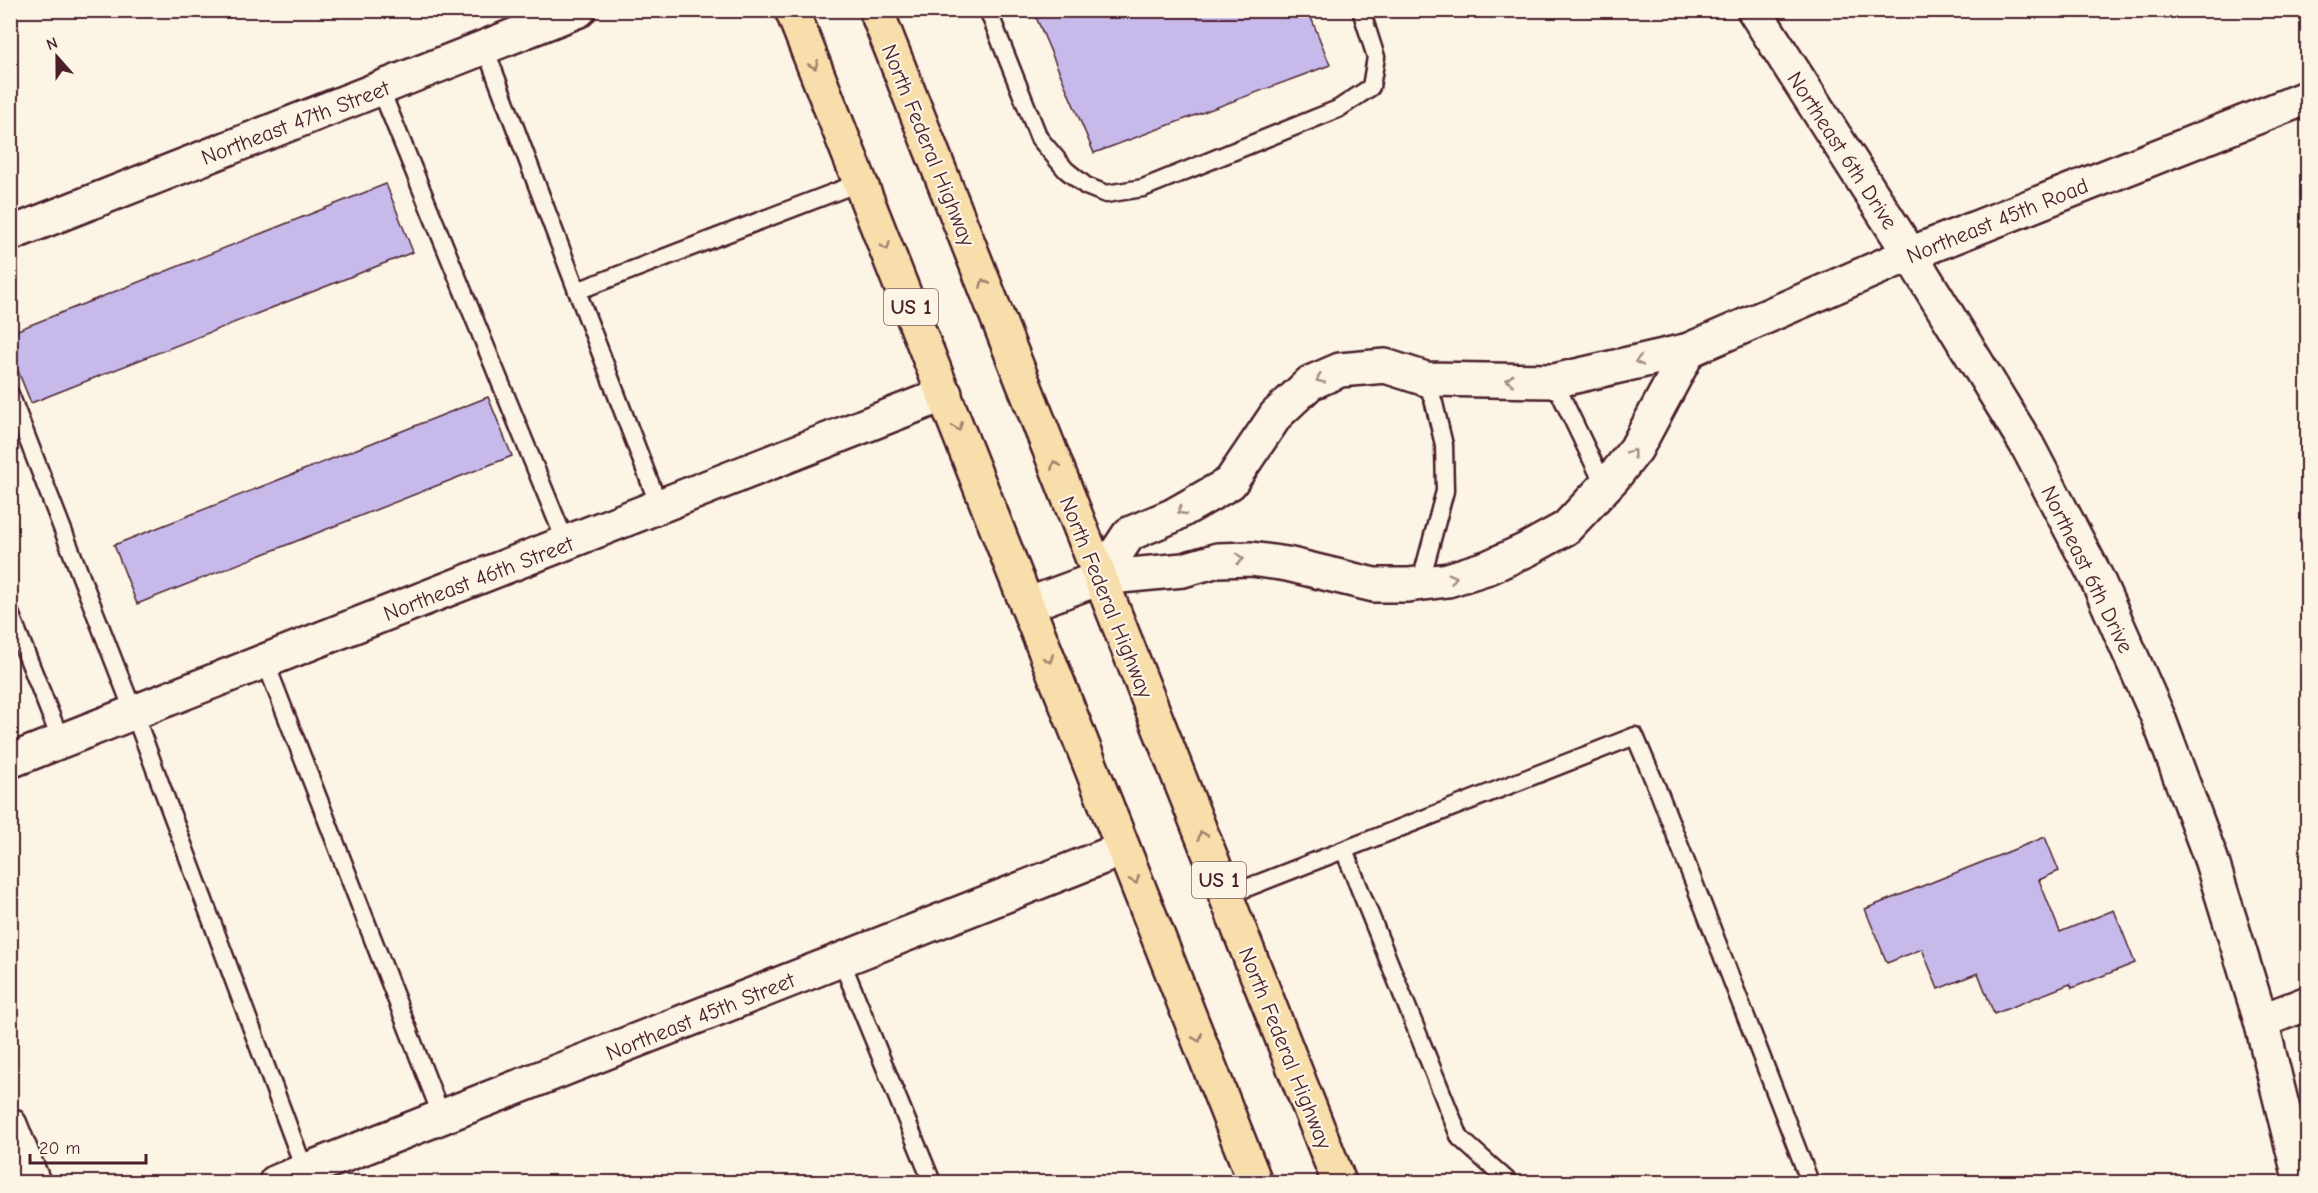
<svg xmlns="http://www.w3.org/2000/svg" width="2318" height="1193" viewBox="0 0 2318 1193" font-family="'Comic Neue',sans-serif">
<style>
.building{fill:#c7baeb;stroke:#4a1f2b;stroke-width:1.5}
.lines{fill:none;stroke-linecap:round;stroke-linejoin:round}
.service-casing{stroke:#4a1f2b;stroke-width:21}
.minor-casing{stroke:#4a1f2b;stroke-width:38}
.primary-casing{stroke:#4a1f2b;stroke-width:38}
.service{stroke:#fcf5e5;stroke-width:16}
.minor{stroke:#fcf5e5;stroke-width:33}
.primary{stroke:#f8deab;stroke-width:33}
.oneway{stroke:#a17e6b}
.oneway2{stroke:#a38a88}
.labels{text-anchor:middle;stroke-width:4.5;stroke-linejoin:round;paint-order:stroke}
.shield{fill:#fcf5e5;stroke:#7f5f63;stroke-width:1.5}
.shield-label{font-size:21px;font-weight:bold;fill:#4a1f2b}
.street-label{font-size:22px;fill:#4a1f2b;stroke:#fcf5e5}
</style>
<rect width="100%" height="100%" fill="#fcf5e5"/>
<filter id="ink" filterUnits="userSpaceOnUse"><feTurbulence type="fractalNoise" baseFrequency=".0167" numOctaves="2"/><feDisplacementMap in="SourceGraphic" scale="12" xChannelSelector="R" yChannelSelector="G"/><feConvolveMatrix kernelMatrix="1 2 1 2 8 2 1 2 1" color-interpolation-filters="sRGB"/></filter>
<g filter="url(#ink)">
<g class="building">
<path d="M1033 10H1308L1330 65 1094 153Z"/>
<path d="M386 184 413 252 31 403 10 351V333Z"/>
<path d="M488 397 512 456 137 604 114 545Z"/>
<path d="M2045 837 2059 871 2039 880 2060 932 2114 910 2135 963 2072 988 2070 984 1994 1014 1978 973 1938 989 1922 949 1887 963 1865 909Z"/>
</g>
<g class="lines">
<defs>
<g id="service">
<path d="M988 10 1039 138 1066 170 1086 186 1106 194 1143 188 1338 109 1371 87 1376 57 1361 10"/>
<path d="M485 48 577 291"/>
<path d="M380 88 566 543"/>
<path d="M1554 381 1605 487"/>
<path d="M10 394 134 713 305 1171"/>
<path d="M659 506 577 291 861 182"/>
<path d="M1420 584 1445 491 1444 445 1434 403 1426 379"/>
<path d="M10 613 61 741"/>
<path d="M265 661 442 1117"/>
<path d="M1344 850 1460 1138 1509 1182"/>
<path d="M1226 896 1635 736 1660 795 1810 1182"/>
<path d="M841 960 932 1182"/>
</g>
<g id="minor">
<path d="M1754 10 1910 254 2027 445 2097 579 2158 717 2211 859 2261 1021 2301 1182"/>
<path d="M10 234 579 10"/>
<path d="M1100 578 1129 534 1172 516 1230 483 1276 415 1310 383 1340 370 1385 366 1426 379 1554 381 1689 350 1910 254 2308 97"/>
<path d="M1027 605 1100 578 1183 570 1218 560 1251 559 1287 564 1374 585H1408L1448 580 1489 567 1526 550 1566 528 1613 478 1636 449 1689 350"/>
<path d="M10 761 945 394"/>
<path d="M2261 1021 2308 1003"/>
<path d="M10 1125 33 1182"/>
<path d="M276 1182 1123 849"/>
</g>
<g id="primary">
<path d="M792 10 1255 1182"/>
<path d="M876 10 1339 1182"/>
</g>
</defs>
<use href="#service" class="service-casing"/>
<use href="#minor" class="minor-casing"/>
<use href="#primary" class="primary-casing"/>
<use href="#service" class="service"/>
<use href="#minor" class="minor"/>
<use href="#primary" class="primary"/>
</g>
<defs><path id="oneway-chevron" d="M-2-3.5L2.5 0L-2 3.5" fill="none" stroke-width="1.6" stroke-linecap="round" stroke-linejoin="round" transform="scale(1.5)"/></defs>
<g class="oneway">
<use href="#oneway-chevron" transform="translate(814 65) rotate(68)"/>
<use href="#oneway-chevron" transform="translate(886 246) rotate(68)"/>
<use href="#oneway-chevron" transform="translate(984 283) rotate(-112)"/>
<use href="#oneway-chevron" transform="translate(958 427) rotate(69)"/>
<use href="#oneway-chevron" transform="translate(1055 465) rotate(-112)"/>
<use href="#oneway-chevron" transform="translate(1049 659) rotate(69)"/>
<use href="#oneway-chevron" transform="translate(1202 835) rotate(-112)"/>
<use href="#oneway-chevron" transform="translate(1135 880) rotate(68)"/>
<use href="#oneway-chevron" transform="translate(1198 1038) rotate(68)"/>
</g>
<g class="oneway2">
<use href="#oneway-chevron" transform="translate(1639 361) rotate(167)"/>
<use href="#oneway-chevron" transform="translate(1320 379) rotate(156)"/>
<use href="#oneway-chevron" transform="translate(1510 380) rotate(-179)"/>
<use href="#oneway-chevron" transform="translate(1632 453) rotate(-54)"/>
<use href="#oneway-chevron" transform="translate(1181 511) rotate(150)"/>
<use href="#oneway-chevron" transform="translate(1240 559) rotate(-1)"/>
<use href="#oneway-chevron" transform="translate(1453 578) rotate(-15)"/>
</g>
</g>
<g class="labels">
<g class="shield">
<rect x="884" y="289" width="54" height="36" rx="4.5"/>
<rect x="1192" y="862" width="54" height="36" rx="4.5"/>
</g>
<g class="shield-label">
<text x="911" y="314">US 1</text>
<text x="1219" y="887">US 1</text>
</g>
<g class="street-label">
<text transform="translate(295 122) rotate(-21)" y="8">Northeast 47th Street</text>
<text transform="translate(929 145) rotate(68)" y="8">North Federal Highway</text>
<text transform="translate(1843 150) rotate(57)" y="8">Northeast 6th Drive</text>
<text transform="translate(1997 220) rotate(-22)" y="8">Northeast 45th Road</text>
<text transform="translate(2088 569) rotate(64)" y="8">Northeast 6th Drive</text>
<text transform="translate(478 578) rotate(-21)" y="8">Northeast 46th Street</text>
<text transform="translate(1107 597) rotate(68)" y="8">North Federal Highway</text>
<text transform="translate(700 1016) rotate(-22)" y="8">Northeast 45th Street</text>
<text transform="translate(1286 1048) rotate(68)" y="8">North Federal Highway</text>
</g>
</g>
<rect width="2318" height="1193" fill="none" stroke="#fcf5e5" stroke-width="36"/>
<rect x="18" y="18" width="2282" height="1157" fill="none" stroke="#4a1f2b" stroke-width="2" filter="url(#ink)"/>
<g transform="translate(57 57) rotate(339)" stroke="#fcf5e5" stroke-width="4.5" paint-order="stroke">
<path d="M0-4.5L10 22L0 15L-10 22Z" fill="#4a1f2b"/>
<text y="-9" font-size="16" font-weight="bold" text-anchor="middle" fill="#4a1f2b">N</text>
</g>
<path d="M30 1154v9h116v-9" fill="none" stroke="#4a1f2b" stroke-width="3"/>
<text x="39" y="1154" font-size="18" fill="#4a1f2b" stroke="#fcf5e5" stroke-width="4.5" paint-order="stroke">20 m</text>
</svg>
